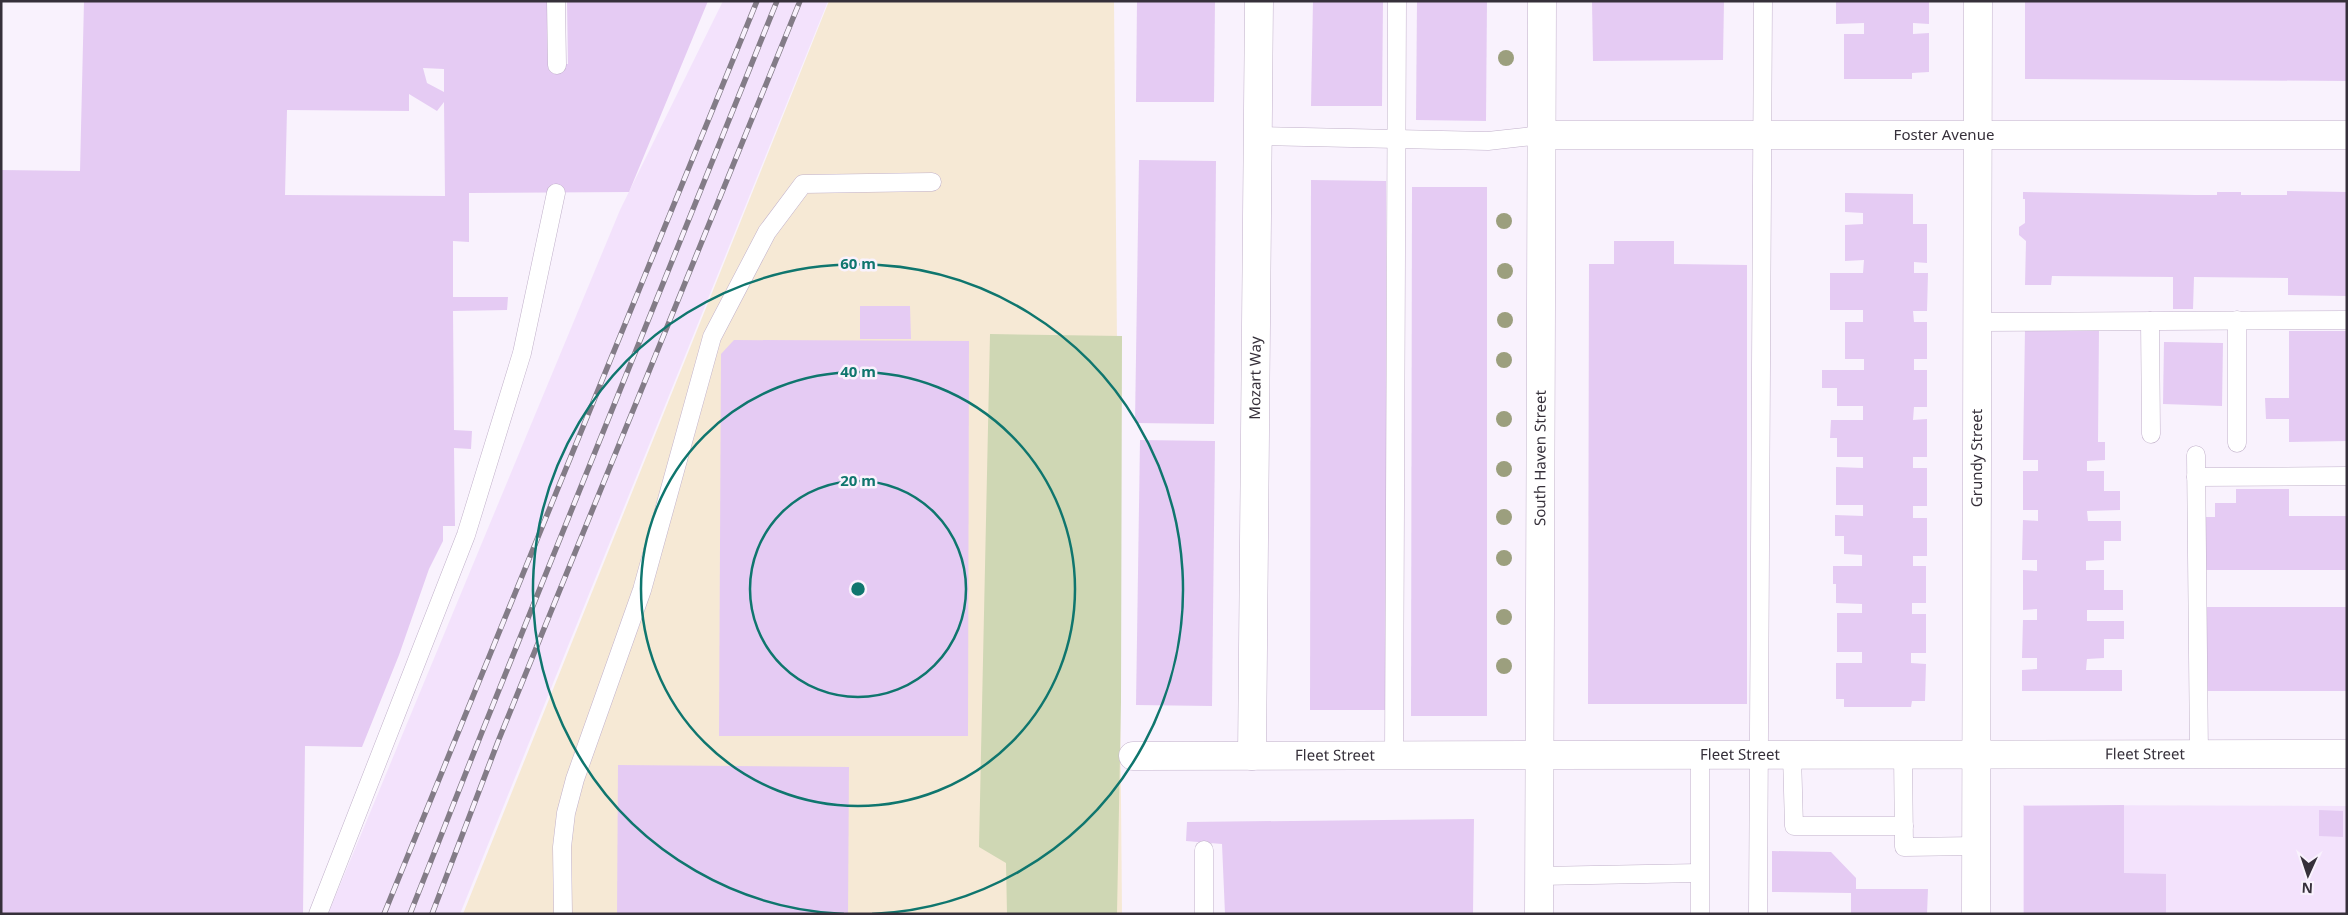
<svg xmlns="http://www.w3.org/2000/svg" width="2348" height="915" viewBox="0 0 2348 915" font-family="'Noto Sans',sans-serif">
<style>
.built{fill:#f3e2fc}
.industrial{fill:#f6e9d5}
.green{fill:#cfd7b4}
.building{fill:#e5cbf3;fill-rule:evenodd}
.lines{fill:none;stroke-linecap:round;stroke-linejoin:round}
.service-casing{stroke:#c1b1ca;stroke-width:19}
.minor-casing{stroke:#c1b1ca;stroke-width:29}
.tertiary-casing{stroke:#c1b1ca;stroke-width:29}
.service{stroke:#fff;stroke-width:18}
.minor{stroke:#fff;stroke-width:28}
.tertiary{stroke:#fff;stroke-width:28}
.rail-casing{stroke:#837c87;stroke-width:5.5}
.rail{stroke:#f9f2fd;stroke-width:4;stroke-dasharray:11;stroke-linecap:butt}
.tree{fill:#9c9f7e}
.ring{fill:none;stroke:#0f766e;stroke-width:2.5}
.labels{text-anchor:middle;stroke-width:5;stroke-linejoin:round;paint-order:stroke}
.street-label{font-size:15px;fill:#36303a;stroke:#f9f2fd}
.centre{fill:#0f766e;stroke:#f9f2fd;stroke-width:2.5}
.ring-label{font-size:15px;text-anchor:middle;font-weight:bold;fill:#0f766e;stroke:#f9f2fd;stroke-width:5;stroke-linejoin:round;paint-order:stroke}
</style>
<rect width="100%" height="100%" fill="#f9f2fd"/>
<g class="built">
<path d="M723 1H828L460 914H328L620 210Z"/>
<path d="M2023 805 2347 806V914H2023Z"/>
</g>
<path class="industrial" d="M829 1H1114L1122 914H463Z"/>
<path class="green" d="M990 334 1122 336 1121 702 1117 914H1007L1006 863 979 847Z"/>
<g class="building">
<path d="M84 1H548V65L568 64 567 1H708L629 192 469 193V242L453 241V297H508L507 310 453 311 454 430 472 431 471 449 454 448 455 526H443V541L429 569 399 655 362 747 305 746 303 914H1V170L80 171ZM423 68 444 69V92L427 83ZM409 94 437 111 444 102 445 196 285 195 287 110 409 111Z"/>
<path d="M1137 1H1215L1214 102H1136Z"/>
<path d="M1313 1H1383L1382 106H1311Z"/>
<path d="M1417 1H1487L1486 121 1416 120Z"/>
<path d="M1592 1H1724L1723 60 1593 61Z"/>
<path d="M1836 1H1929V24L1913 23V34L1929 33V72L1912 73V79H1844V34H1864V23L1836 24Z"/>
<path d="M2025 1H2347V81L2025 79Z"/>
<path d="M1139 160 1216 161 1214 424 1135 423Z"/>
<path d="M1311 180 1386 181V710H1310Z"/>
<path d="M1412 187H1487V716H1411Z"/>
<path d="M2287 191 2347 192V296L2288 295V278L2194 277 2193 309H2173V277L2052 276 2051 285H2025L2026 241 2019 235V227L2025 223V199H2023V192L2195 195H2217V192H2241V195H2287Z"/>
<path d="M1845 193 1913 194V224H1927V263L1914 262V273H1928L1927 311H1913L1914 322H1927V359H1914V370H1927V407H1914L1913 420 1927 419V457H1913V468H1927V506H1913V518H1927V556H1913V566H1926V603H1912V614H1926V653H1911V663L1926 664 1925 701H1912L1911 707H1844V699H1836V663H1862V652H1837V613H1862V604L1836 603V584H1833V566H1862V555L1844 554V536H1835V515L1863 516V505H1836V467L1863 468V457H1837V438H1830L1831 420H1863V406H1837V388H1822V370H1864V359H1845V322H1863V310H1830V273H1863L1864 260 1845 261V225L1863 224V213L1845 212Z"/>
<path d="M1614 241H1674V264L1747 265V704H1588L1589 264H1614Z"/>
<path d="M860 306H910L911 339H860Z"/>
<path d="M2025 329H2099L2098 442H2105V460L2087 461V471H2104V491H2120V510L2087 511 2088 521H2121V541H2104V560L2086 561V570H2104V590H2123V610H2087V621H2124V639H2104V658L2087 659 2086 670H2122V691H2022V670L2037 669V658H2022L2023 620H2037V609L2023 610V570L2037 571V560H2022L2023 520 2038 521V510H2023V471H2038V460H2023Z"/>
<path d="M2289 331H2347V441L2289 442V419H2266L2265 398H2289Z"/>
<path d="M734 340 969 341 968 736H719L721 354Z"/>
<path d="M2164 342 2223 343 2222 406 2163 404Z"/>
<path d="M1140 440 1215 441 1212 706 1136 705Z"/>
<path d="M2236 489H2289V516H2347V570H2204V517H2215V503H2236Z"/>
<rect x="2203" y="607" width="144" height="84"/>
<path d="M618 765 849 767 848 914H617Z"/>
<path d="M2124 805V873L2166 874V914H2024V806Z"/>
<path d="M2319 810 2343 811V837L2319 836Z"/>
<path d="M1474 819 1473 914H1225L1222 844 1186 841 1187 822Z"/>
<path d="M1772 851 1831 852 1856 878V889H1928L1927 914H1851V893L1772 892Z"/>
</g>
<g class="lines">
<defs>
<g id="service">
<path d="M556 1 557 65"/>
<path d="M1257 136 1488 141 1542 135"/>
<path d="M2237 320V443"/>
<path d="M2150 321 2151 434"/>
<path d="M1977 322 2347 320"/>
<path d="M2196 455 2199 754"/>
<path d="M2196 477 2347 476"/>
<path d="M1903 754 1904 847 1976 846"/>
<path d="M1700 755V914"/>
<path d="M1792 755 1794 826H1904"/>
<path d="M1394 756 1397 1"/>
<path d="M1539 876 1699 873"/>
<path d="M318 914 466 535 522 353 556 193"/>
<path d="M563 914 562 847 566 813 575 779 642 590 712 337 767 232 803 184 932 182"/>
<path d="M1204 914V850"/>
<path d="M1758 914 1763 1"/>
</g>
<g id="minor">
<path id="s1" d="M1542 135H2347"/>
<path id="s2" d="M1133 756 1540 755"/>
<path id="s3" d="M1252 756 1259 1"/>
<path id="s4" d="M1976 914 1978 1"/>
</g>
<g id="tertiary">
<path id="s5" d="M1540 755 2347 754"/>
<path id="s6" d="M1539 914 1542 1"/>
</g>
</defs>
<use href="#service" class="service-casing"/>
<use href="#minor" class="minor-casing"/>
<use href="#tertiary" class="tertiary-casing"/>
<use href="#service" class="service"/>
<use href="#minor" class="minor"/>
<use href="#tertiary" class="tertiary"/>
<defs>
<g id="rail">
<path d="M384 914 757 1"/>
<path d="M410 914 482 732 777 1"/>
<path d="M432 914 499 739 800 1"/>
</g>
</defs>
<use href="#rail" class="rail-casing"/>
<use href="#rail" class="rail"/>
</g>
<g class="tree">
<circle cx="1506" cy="58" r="8"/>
<circle cx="1504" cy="221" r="8"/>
<circle cx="1505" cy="271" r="8"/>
<circle cx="1505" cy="320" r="8"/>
<circle cx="1504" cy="360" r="8"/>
<circle cx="1504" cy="419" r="8"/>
<circle cx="1504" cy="469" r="8"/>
<circle cx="1504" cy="517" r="8"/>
<circle cx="1504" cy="558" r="8"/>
<circle cx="1504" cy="617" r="8"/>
<circle cx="1504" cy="666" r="8"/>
</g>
<g class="ring">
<circle cx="858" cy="589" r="108"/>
<circle cx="858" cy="589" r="217"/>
<path d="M844 914A325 325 0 1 1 872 914"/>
</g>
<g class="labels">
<g class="street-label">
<text dy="5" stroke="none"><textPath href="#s1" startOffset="402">Foster Avenue</textPath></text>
<text dy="5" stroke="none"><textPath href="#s3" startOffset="378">Mozart Way</textPath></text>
<text dy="5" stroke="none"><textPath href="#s6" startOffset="456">South Haven Street</textPath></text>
<text dy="5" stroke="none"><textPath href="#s4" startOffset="456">Grundy Street</textPath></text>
<text dy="5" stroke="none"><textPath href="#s5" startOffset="605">Fleet Street</textPath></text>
<text dy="5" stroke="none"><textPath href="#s5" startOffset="200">Fleet Street</textPath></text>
<text dy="5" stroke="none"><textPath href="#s2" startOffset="202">Fleet Street</textPath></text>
</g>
</g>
<circle cx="858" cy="589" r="8" class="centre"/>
<g class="ring-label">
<text x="858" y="269">60 m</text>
<text x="858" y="377">40 m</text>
<text x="858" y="486">20 m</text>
</g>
<rect width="2348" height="915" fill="none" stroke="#36303a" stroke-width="5"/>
<g transform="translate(2308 875) rotate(183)" stroke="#f9f2fd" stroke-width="4" paint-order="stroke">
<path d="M0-4L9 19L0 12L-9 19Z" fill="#36303a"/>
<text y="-8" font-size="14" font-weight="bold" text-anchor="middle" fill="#36303a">N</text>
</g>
</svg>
